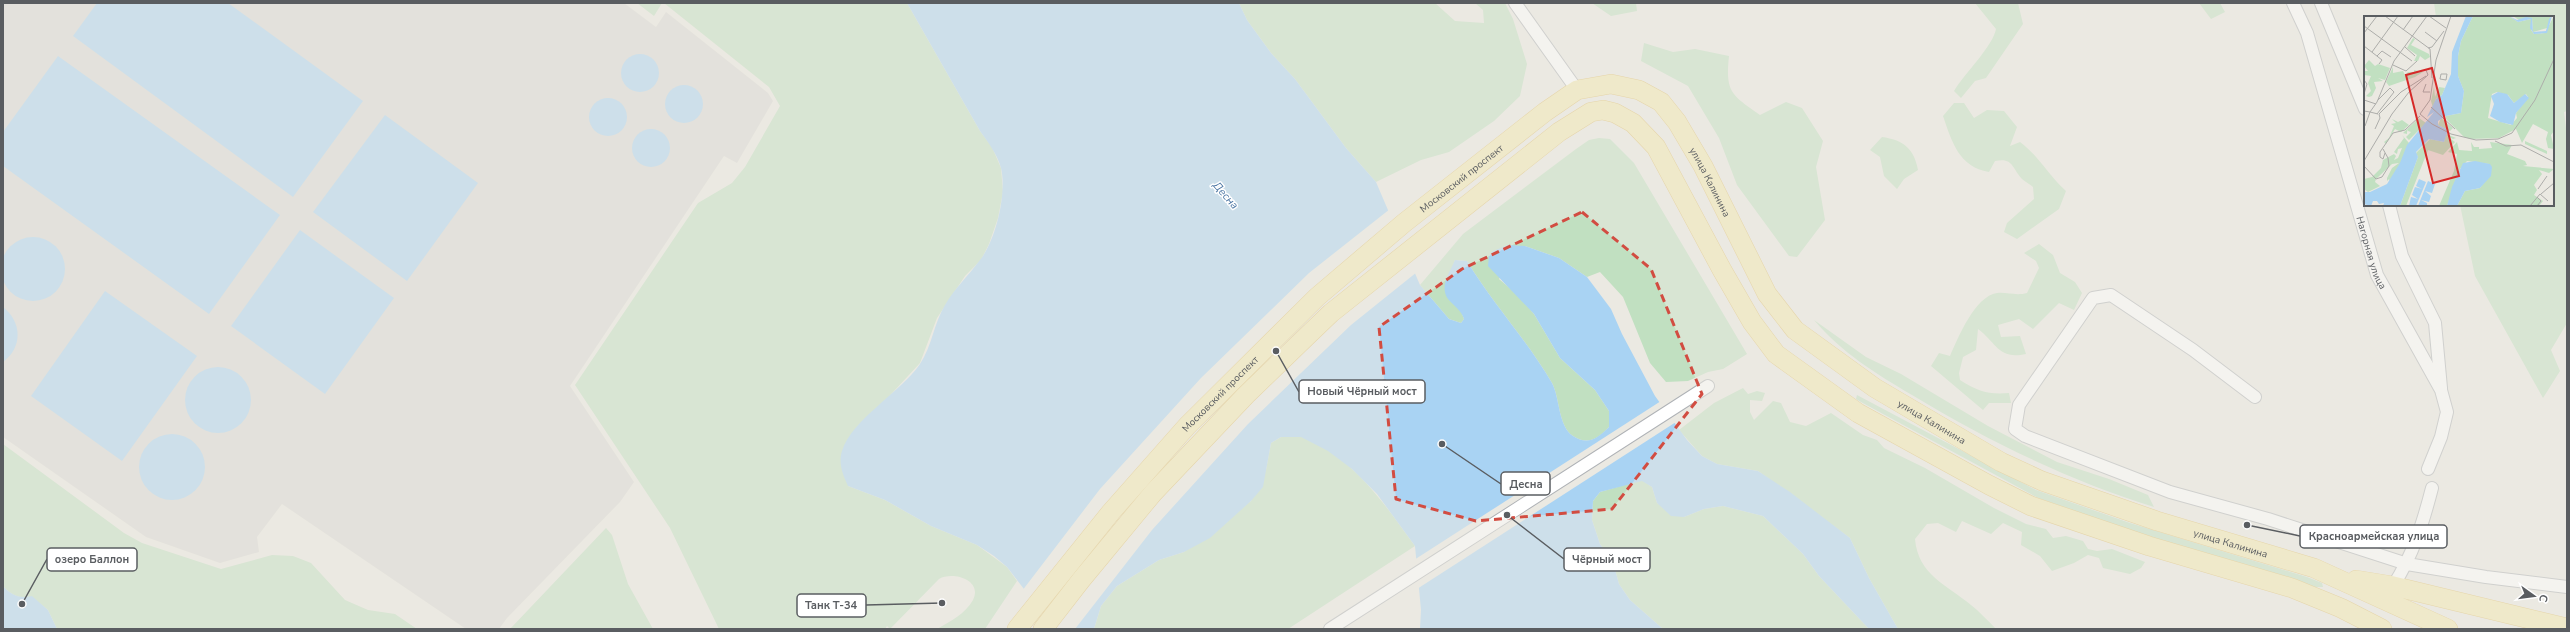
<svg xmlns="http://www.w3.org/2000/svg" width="2570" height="632" viewBox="0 0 2570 632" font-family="'Nunito Sans',sans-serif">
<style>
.industrial{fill:#dad8d4}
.green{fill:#c1e0c1}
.water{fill:#a9d3f3}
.pier{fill:#ebe9e2}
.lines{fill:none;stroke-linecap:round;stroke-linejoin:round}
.minor-casing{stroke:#afb2b6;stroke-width:14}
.primary-casing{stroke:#dfbd67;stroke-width:20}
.minor{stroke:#fff;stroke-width:12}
.primary{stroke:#f4e9ae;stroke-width:19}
.marked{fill:none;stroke:#d24c41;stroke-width:3;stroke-dasharray:8 5;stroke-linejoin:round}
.labels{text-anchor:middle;stroke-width:3;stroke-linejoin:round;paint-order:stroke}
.street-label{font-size:10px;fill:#5a5d61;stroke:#fff}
.water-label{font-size:11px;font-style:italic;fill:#4a75a3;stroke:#fff}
.inset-road{fill:none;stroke:#adadaa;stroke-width:1}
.view{fill:#d62828;fill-opacity:0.15;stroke:#d62828;stroke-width:2}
.inset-edge{fill:none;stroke:#5a5d61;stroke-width:2}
.leader{fill:none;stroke:#5a5d61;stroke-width:1.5}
.callout-dot{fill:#5a5d61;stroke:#fff;stroke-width:1.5}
.callout{fill:#fff;stroke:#5a5d61;stroke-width:1.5}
.callout-label{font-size:11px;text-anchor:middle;font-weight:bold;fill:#5a5d61}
</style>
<rect width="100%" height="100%" fill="#ebe9e2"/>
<path class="industrial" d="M3 3H624L656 27 666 12 768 93 773 101 737 163 724 156 570 386 634 482 620 502 507 618 499 629H466L282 504 257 537 259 552 220 563 146 537 3 437Z"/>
<g class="green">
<path d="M637 3H662L654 16Z"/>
<path d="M664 3H907L980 131 992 147 1001 168 1003 192 998 218 989 244 981 260 965 276 937 318 920 363 883 403 848 486 885 500 931 526 977 545 1007 567 1017 581 985 629H937C951 621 965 614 973 600 983 580 953 571 939 579L890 629 887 626 885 629H719L670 528 575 385 698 203 732 183 745 167 780 106 769 87Z"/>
<path d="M1239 3H1435L1455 21 1484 23 1483 10 1475 3H1505L1513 19 1527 64 1520 96 1494 121 1449 152 1421 160 1376 182 1346 148 1295 79 1271 53 1247 20Z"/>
<path d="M1592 3H1636L1637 11 1611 16Z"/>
<path d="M1975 3H2018L2023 24 1986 78 1975 81 1961 98 1954 91C1965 73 1993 46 1996 29Z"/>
<path d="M2199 3H2220L2225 12 2211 19Z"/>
<path d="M2434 3H2567V111L2564 112 2567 136V323L2551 350 2560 371 2543 398 2475 276 2460 205H2553V17H2436Z"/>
<path d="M1644 43 1673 52 1695 49 1729 56C1725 93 1732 95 1760 115L1786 102 1802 108 1823 141 1816 167 1825 220 1797 257 1789 256 1737 185 1719 138 1688 86 1641 61Z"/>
<path d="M1954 103H1964L1974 118 1987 110 2004 111 2017 127 2010 146 2020 142C2039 156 2048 175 2066 191L2059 209 2017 239 2004 232 2007 223 2034 199 2033 187C2030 184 2025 182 2022 179 2012 168 2013 157 1995 161L1989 172C1959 167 1952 142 1943 116Z"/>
<path d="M1882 137C1903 140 1914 148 1918 170L1904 179 1897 189 1884 176 1880 157 1870 150Z"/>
<path d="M1599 138 1610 139 1634 163 1747 354 1723 369 1708 372 1688 381 1666 382 1650 363 1623 297 1600 272 1587 277 1559 258 1525 246 1499 279 1518 295 1534 314 1560 358 1595 390 1609 411V427C1599 438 1588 446 1573 436 1558 426 1560 398 1552 383 1526 339 1493 304 1467 261L1455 260C1448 278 1458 302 1464 319L1461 323 1449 319 1420 285 1463 234 1576 149 1589 140Z"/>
<path d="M2039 244 2053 255 2060 273 2075 282 2082 293 2074 310 2059 303 2033 329 2019 319 1998 325 2001 337 2020 336 2026 354C1998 360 1997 343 1978 329L1976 350 1963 357 1959 373 1960 380C1977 391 1989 395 2009 393L2011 403H1989L1983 410 1931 366 1939 353 1950 356C1958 338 1975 296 1997 293 2007 292 2016 296 2027 293L2039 268 2036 261 2024 253Z"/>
<path d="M1814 320 1866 357 1901 374 1988 426 2057 462 2109 479 2148 495 2154 507C2070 481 1988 441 1912 395 1875 373 1842 353 1814 320Z"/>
<path d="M1743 388 1748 394 1757 391 1765 393 1762 401 1750 400V412L1754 420 1773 401 1781 403 1790 422 1806 426 1831 413 1863 435 1877 440 1884 448 1925 468 1994 508 2026 524 2046 529 2053 538 2066 536 2083 541 2088 549 2097 551 2112 549 2145 562 2141 568 2130 574 2103 568 2099 558 2088 555 2074 563 2052 571 2040 556 2021 545 2022 532 2003 523 1991 534 1962 521 1956 532 1938 523 1927 524 1915 539C1918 575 1947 585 1971 605 1980 612 1988 621 1996 629H1898L1869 578 1850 538 1758 471 1717 464 1702 456 1679 430 1714 403Z"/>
<path d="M1857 395 2036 490 2130 523 2307 577 2322 583 2323 587H2315L2161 541 2038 498 1861 402 1856 399Z"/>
<path d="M1281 437C1287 437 1296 435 1302 437 1353 456 1385 505 1415 546L1288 629H1094L1101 606 1117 586 1159 560 1184 552 1251 501 1266 470 1271 443Z"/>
<path d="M3 444 124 533 142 543 221 569 272 555 293 556 311 563 345 600 368 610 395 614 417 629H57L48 610 32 597C19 599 11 595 3 586Z"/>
<path d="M1642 480 1652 487 1657 503 1684 517 1704 509 1723 506 1763 516 1803 554 1819 576 1869 629H1663L1630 600 1619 584 1613 562 1600 544 1592 520 1593 501 1600 492Z"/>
<path d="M606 528 612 535 628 584 653 629H510Z"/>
</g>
<g class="water">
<path d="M97 3H228L363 101 293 197 73 36Z"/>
<path d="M907 3H1239L1247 20 1271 53 1295 79 1346 148 1376 182 1420 285 1449 319 1461 323 1464 319C1461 310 1454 306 1448 299 1439 286 1450 272 1455 260L1467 261C1493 304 1526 339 1552 383 1560 398 1558 426 1573 436 1588 446 1598 438 1609 427V411L1595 390 1560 358 1534 314 1488 266 1489 256 1493 251 1508 245 1525 246 1559 258 1587 277 1611 309 1622 334 1655 396 1687 440 1702 456 1717 464 1758 471 1790 492 1850 538 1869 578 1898 629H1869L1819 576 1803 554 1763 516 1723 506 1704 509 1684 517 1671 516 1657 503 1652 487 1642 481 1600 492 1593 501 1592 520 1600 544 1613 562 1619 584 1630 600 1663 629H1420L1421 610 1415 546 1377 494 1352 469 1328 451 1301 437H1281L1271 443 1263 487 1251 501 1210 538 1184 552 1159 560 1117 586 1101 606 1094 629H1055L1007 567 994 556 977 545 931 526 885 500 848 486C843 475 838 463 842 451 852 419 900 393 920 364 932 346 934 323 945 305 955 288 968 276 980 260 996 240 1007 193 1001 168 997 154 988 142 980 131Z"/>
<circle cx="640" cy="73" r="19"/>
<path d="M58 56 280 215 209 314 3 166V132Z"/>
<circle cx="684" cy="104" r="19"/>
<circle cx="608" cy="117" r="19"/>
<path d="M385 115 478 183 407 281 313 212Z"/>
<circle cx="651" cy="148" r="19"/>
<path d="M300 230 394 298 325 394 231 326Z"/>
<circle cx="33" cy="269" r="32"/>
<path d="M105 291 197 356 122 461 31 396Z"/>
<path d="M3 307C22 322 23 347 3 362Z"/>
<circle cx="218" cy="400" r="33"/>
<circle cx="172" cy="467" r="33"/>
<path d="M3 586C11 595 19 599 32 596L48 610 57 629H3Z"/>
</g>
<g class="pier">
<path d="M1390 209 1417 272 1351 325 1248 424 1152 530 1075 629H1053L1022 591 1100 489 1201 378 1309 273Z"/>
<path d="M1661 401 1676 422 1417 589 1414 560Z"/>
</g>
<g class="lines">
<defs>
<g id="minor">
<path d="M1515 3 1577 90"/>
<path id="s1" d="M2293 3 2307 33 2377 275 2441 390 2447 412 2441 437 2428 469"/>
<path d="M2321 3 2365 109"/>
<path d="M2389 205 2402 256 2435 323 2441 388"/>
<path d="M2255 397 2193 350 2111 295 2093 298 2019 405 2015 429 2025 436 2170 492 2268 519 2407 564 2486 577 2567 587"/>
<path d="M2393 586C2413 555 2423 523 2432 488"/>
<path d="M1330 629 1708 386"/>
</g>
<g id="primary">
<path d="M2356 580 2393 586 2567 628"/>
<path id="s2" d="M1017 629 1111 512 1187 426 1317 297 1404 223 1545 112 1577 90 1611 84 1639 90 1661 102 1677 122 1703 166 1767 294 1795 330 1875 388 2001 462 2042 481 2157 521 2314 568 2448 629"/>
<path d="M1043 629 1081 580 1153 493 1246 395 1306 337 1331 313 1559 132 1591 112 1603 110 1615 113 1633 123 1656 147 1722 270 1752 322 1776 354 1858 413 1989 485 2031 506 2149 546 2292 588 2341 608 2382 629"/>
</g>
</defs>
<use href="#minor" class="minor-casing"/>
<use href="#primary" class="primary-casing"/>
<use href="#minor" class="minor"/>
<use href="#primary" class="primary"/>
</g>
<path d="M0 0H2570V632H0ZM1582 212 1651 269 1702 394 1612 509 1476 521 1396 499 1379 327 1462 269Z" fill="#ebe9e2" fill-opacity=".55" fill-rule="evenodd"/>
<path class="marked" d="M1582 212 1651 269 1702 394 1612 509 1476 521 1396 499 1379 327 1462 269Z"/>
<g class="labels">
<g class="street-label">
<text dy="4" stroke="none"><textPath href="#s2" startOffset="635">Московский проспект</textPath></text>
<text dy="4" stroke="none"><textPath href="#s2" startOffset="963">улица Калинина</textPath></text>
<text dy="4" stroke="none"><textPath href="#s1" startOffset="262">Нагорная улица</textPath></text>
<text dy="4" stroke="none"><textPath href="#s2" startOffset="311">Московский проспект</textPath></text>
<text dy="4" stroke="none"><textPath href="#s2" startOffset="1299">улица Калинина</textPath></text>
<text dy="4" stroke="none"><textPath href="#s2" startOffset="1623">улица Калинина</textPath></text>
</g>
<g class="water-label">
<text transform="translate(1226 195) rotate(49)" y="4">Десна</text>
</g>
</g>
<g transform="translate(2364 16)">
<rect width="190" height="190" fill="#ebe9e2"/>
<path d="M109 0H145L154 6 167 3V14L170 18 181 17 190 0V115L187 119 190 133 184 132 182 123 184 116 169 108 158 127 152 113 135 122 106 123 100 121 82 103V100L97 97 100 75 94 60V40L97 25ZM133 76 144 79 150 87 162 78 164 81 152 97 153 102 147 109 124 102 128 78ZM149 0H187L183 12 169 16 168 2 155 4ZM49 22 51 23 47 29 65 38 66 41 61 44 56 40 54 45H50L53 39 43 32ZM5 44 11 50 14 48 26 52 21 64 14 62 19 65 10 66 12 72 8 80 5 81 2 80 7 75 4 67 7 60 0 59V55H4L0 50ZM29 51V57L39 55 41 59 44 56H50V54L59 56 51 61 25 70 22 66ZM70 71 71 81 75 71 81 72 78 79 72 83 69 92 67 85ZM55 102 62 107 45 124 42 121 47 116 44 115V113L43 116V118L39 117ZM77 102 89 112 86 115 74 109ZM28 103 34 106 38 104 45 109 37 116 31 113 22 128 20 126 25 122 30 110 27 108 32 107ZM82 118 92 122 89 123 83 120 91 126 79 139 64 134 42 190H36L54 141 52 137 66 123 80 126ZM38 119 45 127 37 147 26 165 25 163 23 165V162L28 152 35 147 28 148 12 163 11 166 16 170 4 176 0 173V163L8 161 17 152 19 144 30 138 32 140 30 144 34 142 38 132 34 133 33 138 30 136 40 122ZM161 125 183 135V138L161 128ZM93 126 95 134 108 135 107 126 110 131H115V126V133L128 132 126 126 148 129 143 138 161 145 163 149 159 150 190 153 185 157 175 154 178 158 170 169 173 174 170 179 179 185 175 190H93L101 175 116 172 127 157 125 148 103 145 96 153 83 190H75L90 155 93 138 84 136Z" fill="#c1e0c1" fill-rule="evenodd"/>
<path d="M102 0H109L97 25 94 40V60L100 75 97 97 82 100 74 105V109L84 114 80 126 65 123 52 136 54 141 36 190H19L20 187 15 188 13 185H9L7 190 0 188V176H6L23 168 36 147 43 129 70 96 63 101 72 83 78 79 87 58 88 36ZM145 0 153 4 162 1 168 2 169 16 182 15 185 3 188 0 183 17 170 18 166 12 167 3 154 6ZM134 76 143 78 150 87 161 78 165 82 152 97 149 109 136 106 126 100 130 88 127 80ZM111 145 126 148 128 151 127 160 116 172 101 175 93 190H83L88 171 99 147ZM55 163 62 166 52 190H45L47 181 54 183 48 179 51 171 58 173 52 170ZM64 165 71 168 68 177 61 175 67 180 65 186 57 184 63 187V190H54Z" fill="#a9d3f3"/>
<path class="inset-road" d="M21 0 66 33 68 62M65 0 82 12M87 0 72 44 66 84 56 98 68 108 87 118 112 124 134 123 148 117 171 84 190 43M0 10 48 45M39 14 49 0M61 16 73 25M0 17 13 0M0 30 18 44 15 48M41 31 51 40M64 32 68 31 80 15M8 36 34 0M13 40 18 35 27 41M29 49 42 55 53 45M77 58H83L82 64 76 63ZM0 64 3 68 0 78M62 68 59 76H66M0 84 12 88M67 91 91 113M0 95 6 96 13 86 30 45 63 0M13 98 30 76 26 72 14 84M15 98 37 76 62 60M1 110 6 96 14 98M11 113 16 102 15 98M131 125 142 130 157 129 190 146M21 137 19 143 16 141V136L29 117 41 114 56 100M0 145 28 98 45 76 64 59 62 54M0 150 12 163 18 161 25 150 24 142 19 133M174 173 183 160M177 178 190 167M173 181 177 185 173 190M166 190 176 178 184 185"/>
<path class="view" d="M68 52 95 160 69 167 42 59Z"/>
<rect width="190" height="190" class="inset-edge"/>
</g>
<path class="leader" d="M1276 351L1299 392M1442 444L1501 484M2247 525L2300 536M22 604L47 559M1507 515L1564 559M942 603L866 605"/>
<g class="callout-dot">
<circle cx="1276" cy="351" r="4"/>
<circle cx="1442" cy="444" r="4"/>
<circle cx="2247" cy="525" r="4"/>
<circle cx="22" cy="604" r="4"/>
<circle cx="1507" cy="515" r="4"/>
<circle cx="942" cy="603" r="4"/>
</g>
<g class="callout">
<rect x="1299" y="380" width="126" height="23" rx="4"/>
<rect x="1501" y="472" width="49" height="23" rx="4"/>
<rect x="2300" y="525" width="147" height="23" rx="4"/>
<rect x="47" y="548" width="90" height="23" rx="4"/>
<rect x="1564" y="548" width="86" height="23" rx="4"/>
<rect x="797" y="594" width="69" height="23" rx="4"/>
</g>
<g class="callout-label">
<text x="1362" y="395">Новый Чёрный мост</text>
<text x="1526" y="488">Десна</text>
<text x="2374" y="540">Красноармейская улица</text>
<text x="92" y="563">озеро Баллон</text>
<text x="1607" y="563">Чёрный мост</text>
<text x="831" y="609">Танк Т-34</text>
</g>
<rect width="2570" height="632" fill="none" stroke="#5a5d61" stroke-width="8"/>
<g transform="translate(2534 596) rotate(104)" stroke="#ffffff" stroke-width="3" paint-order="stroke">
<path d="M0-3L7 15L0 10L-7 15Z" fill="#5a5d61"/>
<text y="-6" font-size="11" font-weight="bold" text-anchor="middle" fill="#5a5d61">С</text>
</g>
</svg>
